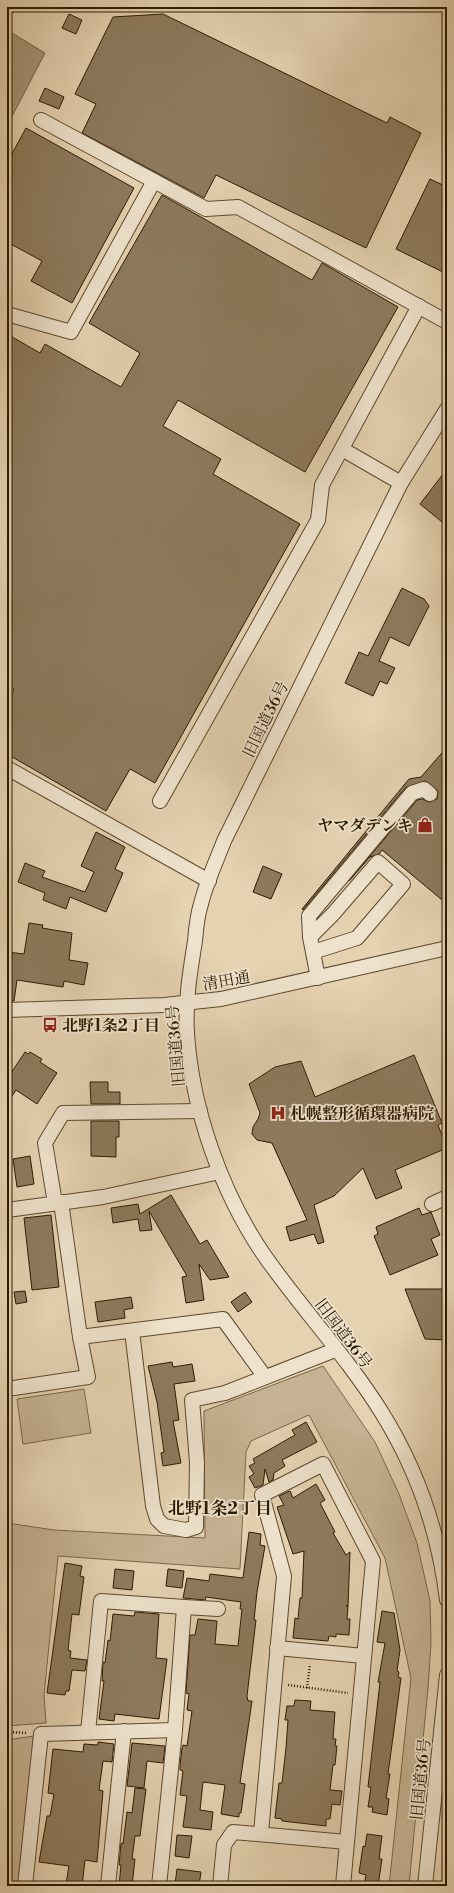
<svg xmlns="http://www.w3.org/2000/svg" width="454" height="1893" viewBox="0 0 454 1893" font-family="'Libre Bodoni','Noto Serif JP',serif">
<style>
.green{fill:#c6b393;stroke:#7a674a}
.water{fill:#a69475;stroke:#766447}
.building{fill:#8d7a5d;stroke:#2d1b01}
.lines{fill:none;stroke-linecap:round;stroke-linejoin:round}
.minor-casing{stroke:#5b492d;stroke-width:16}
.path{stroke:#2d1b01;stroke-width:2.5;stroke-dasharray:1 2;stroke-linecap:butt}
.minor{stroke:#eee2cc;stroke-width:14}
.labels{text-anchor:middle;stroke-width:3.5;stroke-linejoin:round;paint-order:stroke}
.street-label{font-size:16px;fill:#2d1b01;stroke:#eee2cc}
.poi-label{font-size:16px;font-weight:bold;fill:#2d1b01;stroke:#eee2cc;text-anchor:start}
.neighbourhood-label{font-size:17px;font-weight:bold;fill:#2d1b01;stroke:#eee2cc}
</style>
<rect width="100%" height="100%" fill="#e5d2b1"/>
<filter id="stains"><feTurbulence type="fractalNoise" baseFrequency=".005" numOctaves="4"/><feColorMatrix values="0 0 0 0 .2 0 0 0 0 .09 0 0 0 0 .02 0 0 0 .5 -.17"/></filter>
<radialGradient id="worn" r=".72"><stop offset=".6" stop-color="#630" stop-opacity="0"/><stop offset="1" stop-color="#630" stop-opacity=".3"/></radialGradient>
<g class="green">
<path d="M323 1366 375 1442 399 1494 417 1543 430 1601 431 1643 428 1688 409 1886H389L411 1678 385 1558 309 1415 251 1441 246 1452 240 1569 58 1556 44 1695 46 1723 7 1726V1523L54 1530 205 1538 204 1411Z"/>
<path d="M84 1389 91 1433 23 1444 17 1399Z"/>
<path d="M34 1736 18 1886H7V1740Z"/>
<path d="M447 1859V1886H442Z"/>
</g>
<path class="water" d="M7 33 10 35 12 33 45 53 7 126Z"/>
<g class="building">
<path d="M69 14 82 20 76 34 62 28Z"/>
<path d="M163 14 387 123 390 117 421 133 366 248 216 175 204 198 82 133 96 104 75 94 113 17Z"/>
<path d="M45 88 64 97 59 109 39 101Z"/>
<path d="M26 128 134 188 72 303 31 281 42 261 7 242V163Z"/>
<path d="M430 179 447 187V274L396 249Z"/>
<path d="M162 195 312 280 322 263 398 307 305 472 178 400 163 426 221 459 213 474 300 524 155 783 130 769 106 811 7 754V702L14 689 7 685V334L40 353 45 344 121 387 140 353 89 323Z"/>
<path d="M447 469V526L420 504Z"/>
<path d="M402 588 424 599 429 606 409 646 390 637 379 661 395 668 387 684 380 681 373 696 345 683 359 652 368 656Z"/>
<path d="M447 747V904L382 850 379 854 370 857 349 881 417 800 422 799 429 802 437 799 438 791 425 781 405 788 303 910 302 909 409 779 421 777Z"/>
<path d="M96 832 125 847 115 869 123 873 106 912 70 897 66 909 43 900 45 893 18 882 25 863 45 871 42 877 85 892 94 872 81 866Z"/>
<path d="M263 866 282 874 271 899 253 892Z"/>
<path d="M29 923 43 925 42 928 72 933 69 960 88 963 84 985 64 981 63 987 17 980 14 1001H7V952L24 954Z"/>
<path d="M25 1052 28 1054 30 1052 42 1059 40 1062 57 1073 37 1104 16 1090 7 1104V1079Z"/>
<path d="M414 1055 442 1123 438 1125 447 1148 395 1170 402 1188 376 1199 363 1168 334 1196 314 1205 324 1242 318 1244 314 1234 290 1241 286 1227 307 1220 272 1143 257 1140 252 1134 253 1127 258 1119 260 1113 249 1084 275 1067 301 1061 315 1097Z"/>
<path d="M90 1082H108V1092H120V1104H91Z"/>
<path d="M91 1121H119V1137H116V1157L91 1156Z"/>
<path d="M30 1156 34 1184 17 1187 13 1159Z"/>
<path d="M171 1195 200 1244 207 1240 229 1277 210 1280 199 1264 204 1300 186 1303 182 1277 187 1276 149 1211 152 1230 140 1231 138 1219 113 1223 111 1208 138 1204 140 1214Z"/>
<path d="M419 1208 422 1215 431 1212 440 1235 431 1239 438 1255 390 1275 374 1236 378 1234 376 1227Z"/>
<path d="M51 1215 59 1287 32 1290 24 1218Z"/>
<path d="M405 1289H447V1340L425 1339Z"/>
<path d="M25 1291 27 1302 16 1304 14 1292Z"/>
<path d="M245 1292 252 1302 238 1312 231 1302Z"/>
<path d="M131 1297 133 1308 124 1310 125 1318 98 1322 95 1302Z"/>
<path d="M172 1362 173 1367 192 1364 195 1381 174 1384 179 1420 173 1421 181 1463 163 1466 161 1453 164 1452 157 1402 148 1366Z"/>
<path d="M306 1422 317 1442 282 1460 285 1466 274 1473 273 1480 269 1482 265 1469 263 1485 255 1488 249 1477 254 1474 249 1466 255 1463 253 1459 295 1435 292 1430Z"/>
<path d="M316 1484 325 1500 320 1503 335 1532 333 1533 346 1555 350 1552 348 1606H346H348L347 1619H350L349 1635 336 1634V1637L329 1636 328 1641 293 1638 295 1618 298 1619 300 1598H302L304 1551 293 1554 277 1507 284 1505 279 1496 290 1491 293 1498Z"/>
<path d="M249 1532 261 1534 260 1545 265 1546 257 1592 254 1620H256L247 1696 248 1701H252L240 1783 245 1784 241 1813H239V1817L221 1814 225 1785 203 1782 200 1810 213 1812 211 1830 183 1827 187 1796 180 1795 183 1771 180 1770V1765L182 1748 183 1745 187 1746 192 1711 187 1710 189 1694 186 1693 190 1635H195L198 1619 217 1621 215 1644 238 1646 242 1609H240L241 1602 206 1597 205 1600 183 1598 187 1578 209 1581 210 1574 243 1578Z"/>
<path d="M65 1563 82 1566 80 1576 84 1577 79 1615 72 1614 68 1650 71 1651 70 1658 87 1660 85 1671 72 1670 69 1691H66L65 1695 47 1693Z"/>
<path d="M115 1569 134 1571 132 1590 113 1588Z"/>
<path d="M168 1569 184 1571 182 1588 166 1586Z"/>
<path d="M382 1611 394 1613 400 1650 397 1671 399 1672 398 1677 401 1678 388 1774H390L386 1798 389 1799 387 1815 372 1812 373 1807H368L371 1787H368L379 1691 380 1682H378L385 1643 377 1642Z"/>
<path d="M135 1612 159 1614 156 1658 167 1659 159 1719 115 1714 114 1721 99 1719 104 1681H102L103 1662 105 1663 108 1640 110 1641 113 1614 134 1616Z"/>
<path d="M295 1700 311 1701 310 1710 335 1712 333 1739H336L335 1746H337L335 1765H333L330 1790 342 1791 340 1805 332 1804 330 1819H326V1826L282 1821V1819L275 1818 279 1783H282L286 1748 288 1720H285L287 1706H294Z"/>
<path d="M98 1742 114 1744 112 1762 103 1761 99 1790 103 1791 97 1862 85 1860 82 1886 66 1884 69 1866 39 1862 47 1816H50L54 1794 48 1793 53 1749 83 1752 84 1744 98 1745Z"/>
<path d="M132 1743 165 1746 163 1763 147 1761 144 1788 127 1786Z"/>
<path d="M135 1788 146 1789 140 1836H135L132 1859H135L132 1886H119L121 1865H119L121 1843 123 1844 127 1812 132 1813Z"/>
<path d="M367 1834 382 1836 379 1859H382L378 1886H364L366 1875 359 1873 363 1846 365 1847Z"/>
<path d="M177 1835 192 1836 189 1858 175 1856Z"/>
<path d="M177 1869 201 1872 199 1886 175 1884Z"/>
</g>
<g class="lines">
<defs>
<g id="minor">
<path d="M7 7H8"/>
<path d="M41 120 206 209 238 207 447 322"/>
<path d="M7 314 71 332 154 181"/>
<path d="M447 409 401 483 224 841C216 862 206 883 201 904 197 916 196 929 195 941 190 972 185 1002 187 1033 192 1109 221 1192 264 1255 301 1308 348 1358 382 1413 418 1471 439 1533 447 1600"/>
<path d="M342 449 401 483"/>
<path d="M7 768 209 881"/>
<path d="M160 801 318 520 322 485 419 306"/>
<path d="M310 937 309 916 412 793 424 789 430 794"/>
<path d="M313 952 357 938 403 884 378 862 333 914 310 937 318 978"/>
<path d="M7 1010 164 1005 221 999 447 948"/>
<path d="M55 1203 45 1143 63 1113 200 1111"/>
<path d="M432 1204 447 1197"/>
<path d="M7 1210 103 1197 220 1172"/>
<path d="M132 1331 153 1506 157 1519 164 1526 186 1530 196 1527 197 1462 192 1400 225 1393 335 1350"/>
<path d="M80 1337 223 1319 265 1377"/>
<path d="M7 1389 88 1377 80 1337 61 1202"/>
<path d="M184 1607 218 1609"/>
<path d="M277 1648 364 1656"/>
<path d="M88 1732 101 1601 184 1607 175 1730 159 1886"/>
<path d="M261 1833 284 1576 262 1495 323 1464 373 1561 347 1842"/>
<path d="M25 1886 41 1734 175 1730"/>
<path d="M108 1886 124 1731"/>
<path d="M220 1886 224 1845 233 1832 347 1842 343 1886"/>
<path d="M425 1886 447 1675"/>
</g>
</defs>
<use href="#minor" class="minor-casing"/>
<g class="path">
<path d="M288 1685 348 1693"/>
<path d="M307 1688 310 1664"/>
<path d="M7 1732 28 1733"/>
</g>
<use href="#minor" class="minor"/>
</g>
<defs>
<symbol id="shop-bare" viewBox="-9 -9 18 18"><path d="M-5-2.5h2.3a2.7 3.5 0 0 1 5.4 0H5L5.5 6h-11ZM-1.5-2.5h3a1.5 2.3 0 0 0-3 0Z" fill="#8f2418" stroke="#eee2cc" stroke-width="2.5" paint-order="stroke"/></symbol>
<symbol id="bus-bare" viewBox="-9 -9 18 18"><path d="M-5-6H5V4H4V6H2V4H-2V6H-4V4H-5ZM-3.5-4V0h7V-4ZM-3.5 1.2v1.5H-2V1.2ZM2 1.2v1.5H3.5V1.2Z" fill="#8f2418" stroke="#eee2cc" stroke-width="2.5" paint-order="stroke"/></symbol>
<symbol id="hospital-bare" viewBox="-9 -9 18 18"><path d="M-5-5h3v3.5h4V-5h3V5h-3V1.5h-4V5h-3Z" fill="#8f2418" stroke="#eee2cc" stroke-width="2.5" paint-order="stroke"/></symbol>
</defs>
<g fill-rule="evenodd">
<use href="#shop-bare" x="414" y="814" width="22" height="22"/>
<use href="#bus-bare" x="39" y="1014" width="22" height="22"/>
<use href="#hospital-bare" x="267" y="1102" width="22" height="22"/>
</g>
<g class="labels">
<g class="street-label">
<text transform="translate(265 719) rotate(-64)" y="6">旧国道36号</text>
<text transform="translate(226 980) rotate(-10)" y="6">清田通</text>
<text transform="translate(175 1046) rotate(-95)" y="6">旧国道36号</text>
<text transform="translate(344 1333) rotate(53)" y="6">旧国道36号</text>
<text transform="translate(420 1779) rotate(-84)" y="6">旧国道36号</text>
</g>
<g class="poi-label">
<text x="413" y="831" text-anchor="end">ヤマダデンキ</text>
<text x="62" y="1031">北野1条2丁目</text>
<text x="290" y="1119">札幌整形循環器病院</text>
</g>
<g class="neighbourhood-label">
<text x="220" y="1514">北野1条2丁目</text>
</g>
</g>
<rect width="454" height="1893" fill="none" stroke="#e5d2b1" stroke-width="24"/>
<rect x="8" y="8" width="438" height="1877" fill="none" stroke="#2d1b01" stroke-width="2"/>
<rect x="12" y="12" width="430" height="1869" fill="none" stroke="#2d1b01"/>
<rect width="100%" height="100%" filter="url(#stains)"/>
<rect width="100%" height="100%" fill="url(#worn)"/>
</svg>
